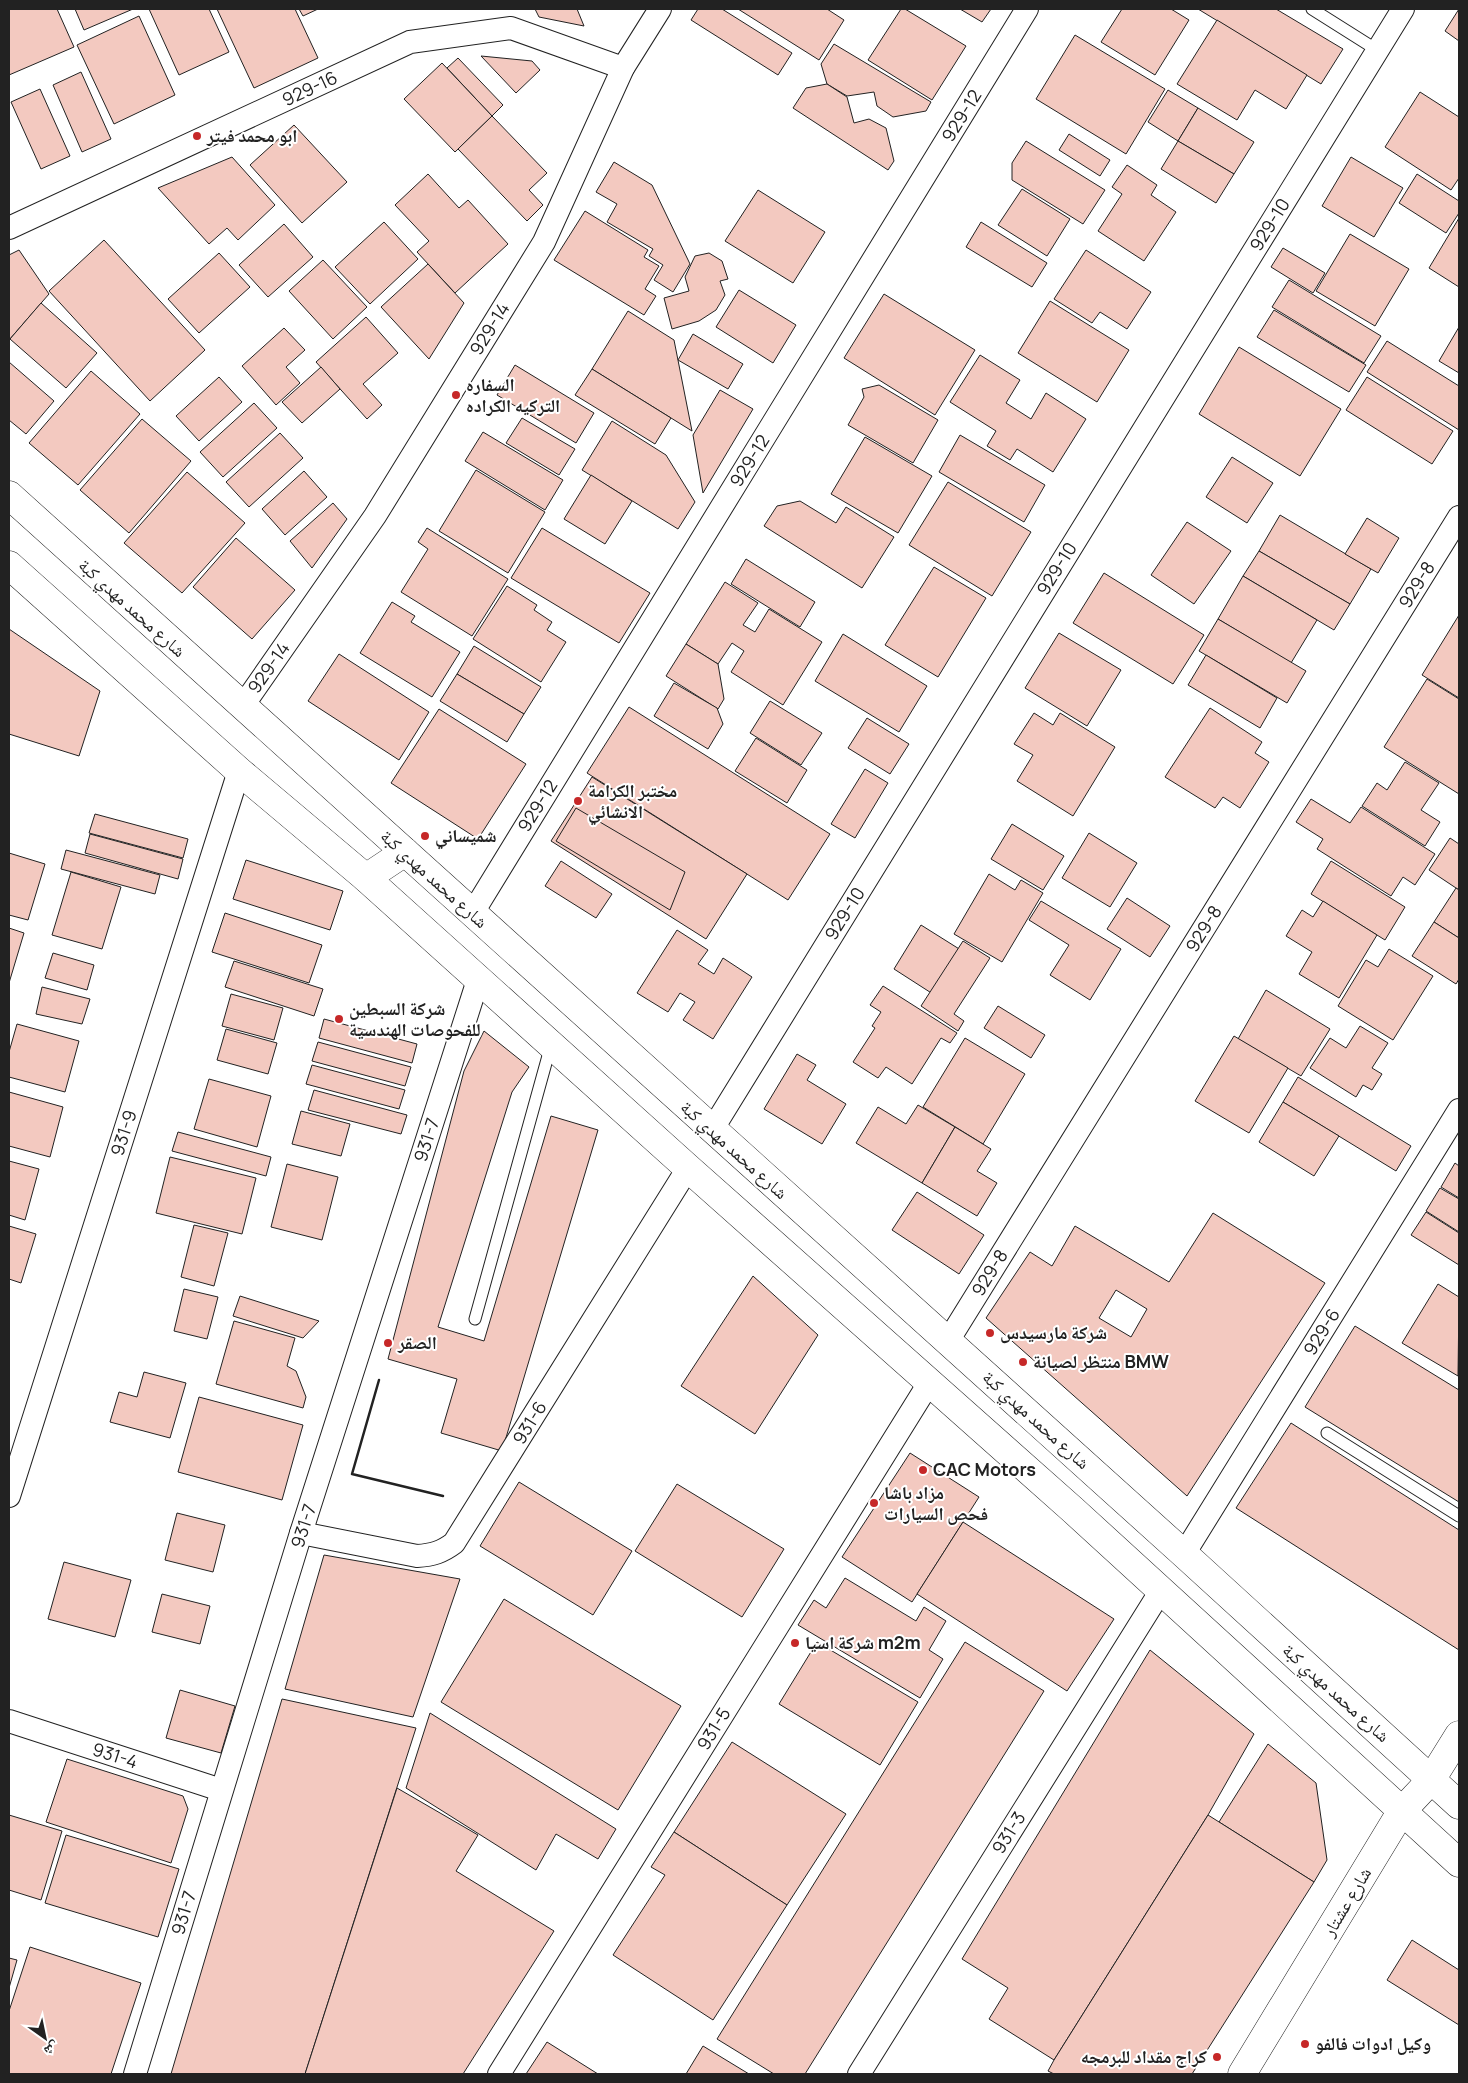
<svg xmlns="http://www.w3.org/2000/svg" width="1468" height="2083" viewBox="0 0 1468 2083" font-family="Manrope,'Noto Naskh Arabic',sans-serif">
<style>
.building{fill:#f3c9c0;stroke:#222;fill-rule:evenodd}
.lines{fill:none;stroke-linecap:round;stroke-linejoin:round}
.service-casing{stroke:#222;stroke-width:13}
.minor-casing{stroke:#222;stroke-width:24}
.tertiary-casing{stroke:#222;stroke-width:29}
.service{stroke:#fff;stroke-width:11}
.minor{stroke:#fff;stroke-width:22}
.tertiary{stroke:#fff;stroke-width:28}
.wall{stroke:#222;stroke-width:2.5}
.poi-dot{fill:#c62828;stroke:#fff;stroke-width:2}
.labels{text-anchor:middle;stroke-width:4;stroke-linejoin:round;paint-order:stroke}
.street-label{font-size:18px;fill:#222;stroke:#fff}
.poi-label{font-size:18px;font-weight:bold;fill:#222;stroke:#fff;text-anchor:start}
</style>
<rect width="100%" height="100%" fill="#fff"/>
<g class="building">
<path d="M9 9H57L74 47 9 75Z"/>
<path d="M75 9H133L84 30Z"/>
<path d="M149 9H209L229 52 179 75Z"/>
<path d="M217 9H295L318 58 254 88Z"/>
<path d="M299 9H318L303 16Z"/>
<path d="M535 9H577L584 26 539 17Z"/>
<path d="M698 9H722L792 53 778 75 691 20Z"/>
<path d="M738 9H827L844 20 819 60Z"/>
<path d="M901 9H905L966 46 932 100 868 60Z"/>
<path d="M960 9H991L982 22Z"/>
<path d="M1122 9H1171L1189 20 1155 75 1101 42Z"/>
<path d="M1198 9H1276L1343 49 1321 84Z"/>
<path d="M1459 9V41L1445 31Z"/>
<path d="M139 16 175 95 114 124 77 45Z"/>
<path d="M1217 20 1307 75 1286 109 1255 90 1237 120 1177 84Z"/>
<path d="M1075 35 1165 89 1126 154 1036 99Z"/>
<path d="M834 44 931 102 926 111 893 117 877 106 874 92 847 96 827 84 821 64Z"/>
<path d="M481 56 532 61 540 70 516 93Z"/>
<path d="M458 58 503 105 492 116 447 68Z"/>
<path d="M442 63 492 116 455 152 404 99Z"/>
<path d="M81 72 111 139 82 152 53 85Z"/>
<path d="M827 84 847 97 854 123 869 119 886 128 894 161 888 170 793 108 806 88Z"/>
<path d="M40 89 70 156 41 169 11 102Z"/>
<path d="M1168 90 1198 108 1178 141 1148 122Z"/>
<path d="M1420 92 1459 117V178L1451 190 1385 147Z"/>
<path d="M1198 108 1254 142 1234 174 1178 141Z"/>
<path d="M492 116 547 173 529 190 543 205 527 221 458 149Z"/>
<path d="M294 125 347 182 302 223 250 165Z"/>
<path d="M1069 134 1110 160 1100 176 1059 150Z"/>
<path d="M1026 141 1105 190 1083 224 1012 180V163Z"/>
<path d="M1178 141 1234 174 1216 203 1161 169Z"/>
<path d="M232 157 275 205 238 240 227 228 209 244 158 188Z"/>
<path d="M1351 157 1403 188 1374 237 1322 206Z"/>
<path d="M614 162 652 185 690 264 673 292 654 280 663 265 649 256 653 249 607 222 617 204 596 192Z"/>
<path d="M1127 165 1157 185 1151 195 1176 212 1144 261 1098 231 1122 194 1112 187Z"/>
<path d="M428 174 459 208 468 200 508 244 455 293 417 252 429 241 395 205Z"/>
<path d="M1417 174 1459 201V213L1446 233 1399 203Z"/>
<path d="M1022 189 1070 219 1047 256 998 225Z"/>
<path d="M758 190 825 232 793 283 725 241Z"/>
<path d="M585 211 648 250 644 257 659 266 645 289 656 296 644 315 554 260Z"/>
<path d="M1459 218V287L1429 268Z"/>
<path d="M384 222 418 259 370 304 335 267Z"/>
<path d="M981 222 1047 263 1032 287 966 247Z"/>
<path d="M284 224 313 257 268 297 239 265Z"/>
<path d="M1350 234 1409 269 1375 326 1316 291Z"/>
<path d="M104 240 205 350 150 401 49 291Z"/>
<path d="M1283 248 1325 273 1313 293 1271 267Z"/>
<path d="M19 250 49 294 9 340V255Z"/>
<path d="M1086 250 1151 292 1127 329 1100 312 1092 323 1054 299Z"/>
<path d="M219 253 250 287 199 333 168 299Z"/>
<path d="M709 253 722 261 728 279 720 281 725 295 716 310 699 321 672 329 664 298 689 291 685 277 695 256Z"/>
<path d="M323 260 367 307 333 339 289 291Z"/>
<path d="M428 264 464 303 429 359 381 307Z"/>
<path d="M1289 280 1381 336 1364 363 1272 307Z"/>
<path d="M739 290 796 325 773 363 716 327Z"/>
<path d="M884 294 975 350 935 415 844 358Z"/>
<path d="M1050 301 1129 350 1097 402 1018 353Z"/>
<path d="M41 303 97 353 66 388 10 339Z"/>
<path d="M1274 310 1366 365 1349 392 1257 337Z"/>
<path d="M628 311 674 340 692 431 592 369Z"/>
<path d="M366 317 398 353 363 384 382 405 367 419 316 362Z"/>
<path d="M1459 327V373L1439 361Z"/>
<path d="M284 328 305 350 286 367 300 383 276 405 242 366Z"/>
<path d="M693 334 743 364 728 389 678 360Z"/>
<path d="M1387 341 1459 386V430L1367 372Z"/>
<path d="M1239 347 1341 409 1300 476 1199 414Z"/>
<path d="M980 355 1020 380 1006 403 1031 419 1046 393 1086 419 1053 472 1017 449 1010 460 987 446 996 431 950 402Z"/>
<path d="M9 362 54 401 26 434 9 420Z"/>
<path d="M515 365 594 413 576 443 497 395Z"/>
<path d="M321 367 340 389 302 423 282 402Z"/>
<path d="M592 369 671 418 655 444 575 395Z"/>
<path d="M91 371 140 414 78 485 29 443Z"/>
<path d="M219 377 242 402 199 441 176 416Z"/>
<path d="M1367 377 1453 431 1432 464 1346 410Z"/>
<path d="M879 385 938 420 913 463 848 425 864 397 862 389Z"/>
<path d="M720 390 753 409 703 493 693 435Z"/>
<path d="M254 403 277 428 223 477 200 452Z"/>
<path d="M522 418 575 449 559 475 506 443Z"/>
<path d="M142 419 191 461 129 533 80 490Z"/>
<path d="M612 421 666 455 695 502 678 529 582 470Z"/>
<path d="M483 432 563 480 545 510 465 461Z"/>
<path d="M280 433 303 458 249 507 226 482Z"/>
<path d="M960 435 1045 485 1024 522 939 472Z"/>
<path d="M865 437 932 476 898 533 831 494Z"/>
<path d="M1232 457 1273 483 1247 523 1206 497Z"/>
<path d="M476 470 545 512 508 573 439 531Z"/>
<path d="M304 471 327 497 285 535 262 509Z"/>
<path d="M187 472 245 523 182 593 124 543Z"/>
<path d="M591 475 632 501 605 544 564 519Z"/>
<path d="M948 482 1031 532 992 596 909 545Z"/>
<path d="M800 501 836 523 846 507 894 537 862 588 764 526 777 506Z"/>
<path d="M333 503 347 519 312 568 290 541Z"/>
<path d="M1280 515 1371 569 1350 604 1259 551Z"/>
<path d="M1367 518 1399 538 1378 573 1345 554Z"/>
<path d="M1187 522 1231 551 1194 604 1151 575Z"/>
<path d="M427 528 508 579 472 636 401 592 428 549 418 542Z"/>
<path d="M542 528 650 593 619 643 511 578Z"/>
<path d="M236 538 295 590 252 639 193 587Z"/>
<path d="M1259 551 1350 604 1334 630 1243 576Z"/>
<path d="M746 559 815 602 800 627 731 584Z"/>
<path d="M934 567 986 598 938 677 885 645Z"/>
<path d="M1104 573 1204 635 1173 684 1073 623Z"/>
<path d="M1243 576 1317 620 1291 663 1218 619Z"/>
<path d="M725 582 758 603 743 625 755 632 769 609 822 642 783 705 731 672 744 651 732 643 718 664 686 644Z"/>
<path d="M507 586 537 605 534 610 552 622 547 630 566 642 541 682 473 639Z"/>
<path d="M392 602 415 616 411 622 460 652 432 697 360 653Z"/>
<path d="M1459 615V698L1422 675Z"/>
<path d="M1218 619 1306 671 1287 703 1199 651Z"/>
<path d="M9 629 100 691 79 756 9 734Z"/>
<path d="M1059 633 1121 670 1087 726 1025 688Z"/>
<path d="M843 634 927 686 899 732 815 681Z"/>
<path d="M686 644 718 664 724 699 718 709 666 676Z"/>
<path d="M474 646 541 687 524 714 457 674Z"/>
<path d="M339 654 429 712 399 760 308 701Z"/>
<path d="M1206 655 1277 698 1260 728 1188 685Z"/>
<path d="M457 674 524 714 507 742 440 701Z"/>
<path d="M1427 679 1459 699V794L1384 747Z"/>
<path d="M674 683 717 708 723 724 708 749 654 716Z"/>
<path d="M770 701 822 733 801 765 750 733Z"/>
<path d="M629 707 830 834 788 900 587 773Z"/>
<path d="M1210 708 1262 742 1255 753 1269 762 1240 808 1223 797 1215 808 1165 777Z"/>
<path d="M439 709 526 764 478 839 391 783Z"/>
<path d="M1034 713 1053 725 1060 713 1115 747 1073 816 1017 781 1033 755 1014 744Z"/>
<path d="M867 718 909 744 890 774 848 748Z"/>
<path d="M756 738 807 770 787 803 735 771Z"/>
<path d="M1405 762 1439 783 1421 810 1440 822 1425 846 1362 806 1377 783 1387 790Z"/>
<path d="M865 769 888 783 855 838 831 824Z"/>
<path d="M592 777 747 874 706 939 551 841Z"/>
<path d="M1311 799 1350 823 1361 807 1435 854 1415 885 1403 877 1391 896 1317 849 1323 839 1296 822Z"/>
<path d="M576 808 685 872 670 910 556 841Z"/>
<path d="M95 814 188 839 183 858 89 833Z"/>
<path d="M1012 824 1064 856 1043 890 991 859Z"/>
<path d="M1089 833 1137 863 1110 907 1062 878Z"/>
<path d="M90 834 183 859 178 879 85 853Z"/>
<path d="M1450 838 1459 844V890L1429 870Z"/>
<path d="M66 850 160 875 155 894 61 869Z"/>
<path d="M9 853 45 864 28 920 9 915Z"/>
<path d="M246 860 343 891 330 930 233 899Z"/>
<path d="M561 861 612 894 596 918 545 886Z"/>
<path d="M1331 861 1405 907 1385 940 1311 894Z"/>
<path d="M71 872 121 887 102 949 52 935Z"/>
<path d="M989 874 1015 890 1021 880 1043 893 1002 962 954 934Z"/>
<path d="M1456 888 1459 890V938L1434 922Z"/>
<path d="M1127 898 1170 926 1150 957 1107 929Z"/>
<path d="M1041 901 1121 949 1090 1000 1050 975 1069 945 1029 920Z"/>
<path d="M1323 901 1377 935 1339 998 1299 974 1312 952 1286 936 1302 910 1313 917Z"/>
<path d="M225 913 322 945 309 983 212 952Z"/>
<path d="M1434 922 1459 938V979L1456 984 1412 956Z"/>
<path d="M921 925 964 952 936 996 894 969Z"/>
<path d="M9 928 24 933 9 983Z"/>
<path d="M677 930 708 950 698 964 714 974 723 958 752 977 713 1039 683 1020 695 1002 680 993 668 1012 637 993Z"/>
<path d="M963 941 990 958 954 1014 964 1021 958 1031 921 1006Z"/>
<path d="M1389 949 1433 976 1393 1040 1338 1006 1366 960 1378 967Z"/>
<path d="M53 953 94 965 87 990 45 978Z"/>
<path d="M234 961 323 989 314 1016 225 987Z"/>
<path d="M883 986 957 1033 950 1043 941 1038 912 1084 886 1067 878 1078 853 1062 875 1028 872 1026 881 1012 870 1005Z"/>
<path d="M42 987 90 999 82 1024 36 1014Z"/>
<path d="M1266 990 1330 1029 1301 1076 1238 1039Z"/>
<path d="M231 994 283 1008 274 1040 222 1026Z"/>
<path d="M998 1006 1045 1035 1031 1058 984 1028Z"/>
<path d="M324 1019 417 1044 412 1063 319 1038Z"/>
<path d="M17 1024 79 1041 65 1092 9 1077V1052Z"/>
<path d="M1360 1026 1388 1043 1372 1068 1382 1074 1372 1090 1363 1085 1356 1097 1310 1068 1330 1038 1346 1048Z"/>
<path d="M226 1029 277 1043 268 1074 217 1060Z"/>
<path d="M484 1031 529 1067 512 1092 438 1327 484 1341 551 1116 598 1130 502 1451 441 1433 457 1379 388 1359 464 1071Z"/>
<path d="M1234 1036 1288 1068 1249 1133 1195 1101Z"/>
<path d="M965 1038 1025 1074 983 1144 923 1107Z"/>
<path d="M318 1042 411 1067 405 1086 312 1061Z"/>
<path d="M797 1054 816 1065 807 1080 846 1104 822 1144 764 1109Z"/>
<path d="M312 1065 405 1090 399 1109 306 1084Z"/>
<path d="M1298 1077 1411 1146 1396 1171 1283 1102Z"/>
<path d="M209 1079 271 1096 257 1147 194 1129Z"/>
<path d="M314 1090 407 1115 401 1134 308 1110Z"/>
<path d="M9 1092 63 1107 50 1157 9 1146Z"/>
<path d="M1283 1102 1339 1136 1314 1176 1259 1142Z"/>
<path d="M918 1105 955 1127 922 1183 856 1143 878 1107 906 1124Z"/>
<path d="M301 1111 350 1124 341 1156 292 1144Z"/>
<path d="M955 1127 991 1149 977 1171 997 1183 977 1216 922 1183Z"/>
<path d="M178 1132 271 1157 266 1176 172 1151Z"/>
<path d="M170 1157 256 1178 242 1234 156 1213Z"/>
<path d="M9 1161 39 1169 25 1220 9 1215Z"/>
<path d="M1455 1163 1459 1166V1198L1441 1187Z"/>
<path d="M287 1164 338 1177 322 1240 271 1227Z"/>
<path d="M1440 1188 1459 1199V1232L1426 1211Z"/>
<path d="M917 1192 984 1235 959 1274 892 1230Z"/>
<path d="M1426 1212 1459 1233V1265L1411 1235Z"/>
<path d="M1213 1213 1325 1283 1187 1496 986 1318 1030 1252 1052 1266 1075 1226 1169 1282ZM1116 1290 1147 1309 1131 1337 1099 1318Z"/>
<path d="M194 1225 228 1233 214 1286 181 1277Z"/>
<path d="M9 1226 36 1234 21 1283 9 1279Z"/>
<path d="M753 1276 818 1335 755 1434 681 1386Z"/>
<path d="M1438 1284 1459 1297 1458 1376 1402 1343Z"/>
<path d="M184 1289 218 1297 207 1339 174 1331Z"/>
<path d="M240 1296 319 1321 303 1338 233 1316Z"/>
<path d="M234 1321 295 1338 287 1366 296 1371 306 1397 303 1408 216 1384Z"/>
<path d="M1355 1326 1459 1390V1502L1305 1407Z"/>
<path d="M144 1372 186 1383 170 1438 110 1422 119 1392 137 1397Z"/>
<path d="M199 1397 303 1425 282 1500 178 1472Z"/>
<path d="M1291 1423 1459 1530V1650L1236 1508Z"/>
<path d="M910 1453 979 1497 912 1602 842 1557Z"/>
<path d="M519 1482 632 1551 593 1615 480 1546Z"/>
<path d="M677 1484 784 1549 742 1617 635 1551Z"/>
<path d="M177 1513 225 1525 213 1572 165 1560Z"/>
<path d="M963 1522 1114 1619 1067 1691 917 1594Z"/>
<path d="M324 1555 460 1579 413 1717 285 1689Z"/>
<path d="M64 1562 131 1580 115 1637 48 1619Z"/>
<path d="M845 1578 916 1621 924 1607 946 1621 929 1650 943 1659 920 1698 798 1625 814 1600 826 1608Z"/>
<path d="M162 1594 210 1606 200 1644 152 1632Z"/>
<path d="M504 1599 681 1706 618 1810 441 1702Z"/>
<path d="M817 1642 918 1702 880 1765 779 1704Z"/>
<path d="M965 1642 1044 1691 805 2074H774L717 2039Z"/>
<path d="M1150 1650 1254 1734 1208 1815 1054 2060 989 2019 1008 1988 962 1959Z"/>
<path d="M180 1690 235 1706 221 1753 166 1738Z"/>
<path d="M282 1699 416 1728 305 2074H171Z"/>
<path d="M430 1713 616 1829 598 1859 556 1834 536 1870 406 1788Z"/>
<path d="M732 1742 846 1814 787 1905 674 1832Z"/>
<path d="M1268 1744 1316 1783 1327 1860 1314 1882 1219 1822Z"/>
<path d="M67 1759 183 1796 188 1809 171 1863 46 1822Z"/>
<path d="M397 1788 478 1835 456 1871 554 1931 463 2074H305Z"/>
<path d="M9 1815 62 1831 41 1900 9 1890Z"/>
<path d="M1208 1815 1314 1882 1192 2074H1054L1048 2071 1054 2060Z"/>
<path d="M674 1832 787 1905 713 2020 613 1955 665 1875 651 1867Z"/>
<path d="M66 1835 179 1869 158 1937 45 1903Z"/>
<path d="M1412 1940 1459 1970V2025L1387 1980Z"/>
<path d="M30 1947 141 1983 111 2074H9V2011Z"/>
<path d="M9 1958 17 1960 9 1988Z"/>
<path d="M547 2042 598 2074H526Z"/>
<path d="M703 2046 749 2074H686Z"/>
</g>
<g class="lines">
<defs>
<g id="service">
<path d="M1312 9 1377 50"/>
<path d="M475 1319 551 1045"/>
<path d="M1327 1433 1459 1516"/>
</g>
<g id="minor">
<path d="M9 228 410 42 511 28 623 68"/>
<path d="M242 707 375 516 544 242 623 68 660 9"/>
<path d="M472 914 1027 9"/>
<path d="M712 1130 1403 9"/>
<path d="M948 1341 1459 517"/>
<path d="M9 1496 239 771"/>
<path d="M301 1533 417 1556C433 1555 442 1552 454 1543L688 1168"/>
<path d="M1184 1554 1459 1110"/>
<path d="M9 1721 221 1790"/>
<path d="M135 2074 301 1533 478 980"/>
<path d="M499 2074 929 1383"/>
<path d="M859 2074 1160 1592"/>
</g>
<g id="tertiary">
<path d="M9 495 1184 1554 1459 1805"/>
<path d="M9 565 239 771 366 878 688 1168 1073 1510 1459 1863"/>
<path d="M366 878 405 852"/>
<path d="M1242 2074 1401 1812 1431 1780 1459 1735"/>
</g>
</defs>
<use href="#service" class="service-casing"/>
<use href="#minor" class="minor-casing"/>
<use href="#tertiary" class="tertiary-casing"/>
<use href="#service" class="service"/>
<use href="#minor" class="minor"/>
<use href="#tertiary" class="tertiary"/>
<path class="wall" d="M379 1380 352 1474 443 1496"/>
</g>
<g class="poi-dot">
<circle cx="197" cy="136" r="5"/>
<circle cx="456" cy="395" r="5"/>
<circle cx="578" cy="801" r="5"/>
<circle cx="425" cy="836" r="5"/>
<circle cx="339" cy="1019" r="5"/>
<circle cx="990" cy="1333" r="5"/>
<circle cx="388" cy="1343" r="5"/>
<circle cx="1023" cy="1362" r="5"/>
<circle cx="923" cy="1470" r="5"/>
<circle cx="874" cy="1503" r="5"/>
<circle cx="795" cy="1643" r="5"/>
<circle cx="1305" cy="2044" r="5"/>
<circle cx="1217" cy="2057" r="5"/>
</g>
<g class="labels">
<g class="street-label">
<text transform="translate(310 89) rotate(-25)" y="6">929-16</text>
<text transform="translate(962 116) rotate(-58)" y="6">929-12</text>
<text transform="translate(1270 225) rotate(-58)" y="6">929-10</text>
<text transform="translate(490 329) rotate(-58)" y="6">929-14</text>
<text transform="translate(750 461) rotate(-58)" y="6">929-12</text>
<text transform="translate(1057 569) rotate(-58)" y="6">929-10</text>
<text transform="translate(1417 585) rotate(-58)" y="6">929-8</text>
<text transform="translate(132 608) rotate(42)" y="6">شارع محمد مهدي كبة</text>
<text transform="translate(269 668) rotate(-55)" y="6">929-14</text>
<text transform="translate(538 806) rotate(-58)" y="6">929-12</text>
<text transform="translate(434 879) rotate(42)" y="6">شارع محمد مهدي كبة</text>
<text transform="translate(845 914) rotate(-58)" y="6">929-10</text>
<text transform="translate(1204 929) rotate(-58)" y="6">929-8</text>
<text transform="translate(124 1133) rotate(-72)" y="6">931-9</text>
<text transform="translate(427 1140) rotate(-72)" y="6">931-7</text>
<text transform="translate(734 1150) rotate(42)" y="6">شارع محمد مهدي كبة</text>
<text transform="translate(990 1273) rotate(-58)" y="6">929-8</text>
<text transform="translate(1322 1332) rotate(-58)" y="6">929-6</text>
<text transform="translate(1036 1420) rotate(42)" y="6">شارع محمد مهدي كبة</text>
<text transform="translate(530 1423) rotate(-58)" y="6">931-6</text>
<text transform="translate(304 1526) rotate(-72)" y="6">931-7</text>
<text transform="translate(1336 1693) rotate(42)" y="6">شارع محمد مهدي كبة</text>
<text transform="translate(714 1729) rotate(-58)" y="6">931-5</text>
<text transform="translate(115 1756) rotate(18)" y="6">931-4</text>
<text transform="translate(1009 1833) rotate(-58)" y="6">931-3</text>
<text transform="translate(1347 1902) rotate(-59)" y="6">شارع عشتار</text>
<text transform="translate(184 1913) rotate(-73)" y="6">931-7</text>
</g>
<g class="poi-label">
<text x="207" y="142">ابو محمد فيتر</text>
<text x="466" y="391">السفاره<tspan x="466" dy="21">التركيه الكراده</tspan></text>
<text x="588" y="797">مختبر الكرامة<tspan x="588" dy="21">الانشائي</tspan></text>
<text x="435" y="842">شميساني</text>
<text x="349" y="1015">شركة السبطين<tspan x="349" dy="21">للفحوصات الهندسية</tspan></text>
<text x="1000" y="1339">شركة مارسيدس</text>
<text x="398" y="1349">الصقر</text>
<text x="1033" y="1368">منتظر لصيانة BMW</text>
<text x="933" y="1476">CAC Motors</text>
<text x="884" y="1499">مزاد باشا<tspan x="884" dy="21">فحص السيارات</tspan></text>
<text x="805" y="1649">شركة اسيا m2m</text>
<text x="1315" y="2050">وكيل ادوات فالفو</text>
<text x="1207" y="2063" text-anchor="end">كراج مقداد للبرمجه</text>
</g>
</g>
<rect width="1468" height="2083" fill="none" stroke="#222222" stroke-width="20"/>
<g transform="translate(45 2038) rotate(147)" stroke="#ffffff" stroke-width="4" paint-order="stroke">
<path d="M0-4L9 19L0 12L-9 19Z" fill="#222222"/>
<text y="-8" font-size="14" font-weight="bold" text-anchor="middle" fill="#222222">ش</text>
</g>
</svg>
